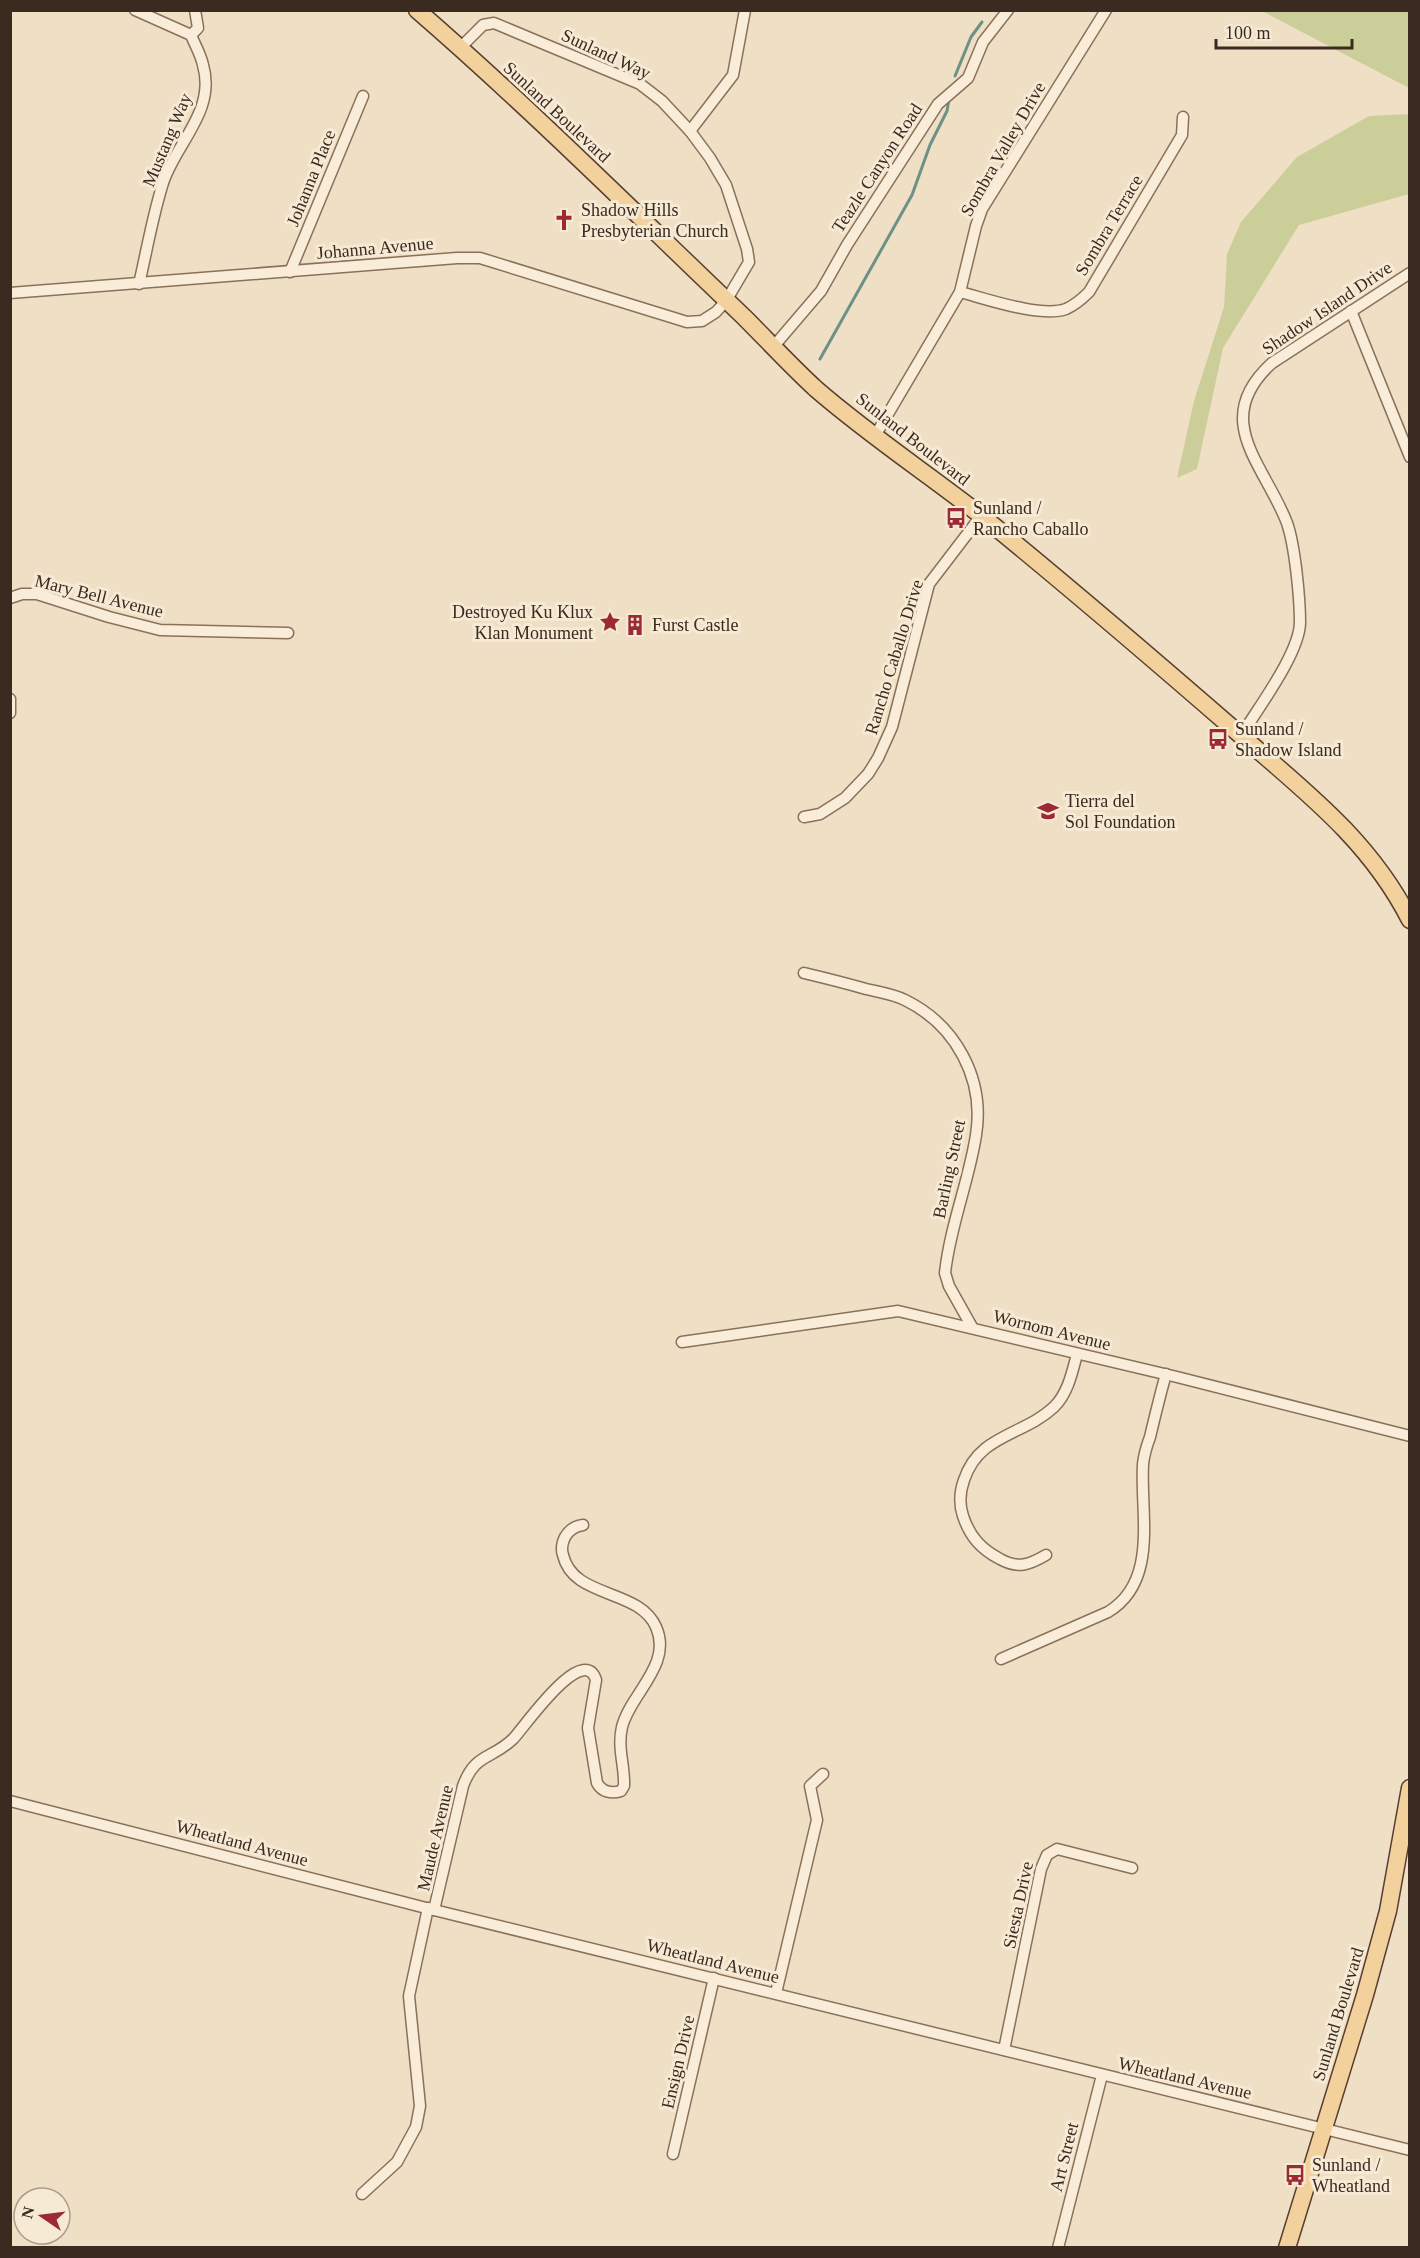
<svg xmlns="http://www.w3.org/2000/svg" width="1420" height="2258" viewBox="0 0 1420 2258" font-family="'Times New Roman',serif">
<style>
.green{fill:#ccce99}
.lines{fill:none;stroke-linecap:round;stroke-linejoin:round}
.stream{stroke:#6d9185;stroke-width:3}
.street-casing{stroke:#8b705b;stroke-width:13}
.primary-casing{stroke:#583f2f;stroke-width:19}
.street{stroke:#f9edd9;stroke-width:10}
.primary{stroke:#f2d19d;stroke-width:16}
.labels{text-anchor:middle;stroke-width:6;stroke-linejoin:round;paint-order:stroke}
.street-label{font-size:18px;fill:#3a2a1f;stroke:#f6ead5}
.poi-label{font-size:18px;fill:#3a2a1f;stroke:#f6ead5;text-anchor:start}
</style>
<rect width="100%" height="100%" fill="#efdfc5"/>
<g class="green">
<path d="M1262 11H1409V88Z"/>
<path d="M1409 114V194L1299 225 1223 348 1197 469 1177 478 1194 401 1224 307 1227 254 1241 222 1297 157 1369 116Z"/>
</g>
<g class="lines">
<g class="stream">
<path d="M955 76 971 37 982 22"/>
<path d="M820 359 912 195 930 145 947 111 949 99"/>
</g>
<defs>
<g id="street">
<path d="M135 10 191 35C195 45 201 55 203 65 216 110 178 141 164 180 153 213 147 250 139 284"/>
<path d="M191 35 198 28 195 10"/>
<path d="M690 131 733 75 745 10"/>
<path d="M290 272 363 96"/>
<path d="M960 292C987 299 1041 318 1066 309 1075 305 1082 299 1089 292L1182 135 1183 117"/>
<path d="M10 293 457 258H480L687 322 702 321 716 312 726 301 749 262 747 249 726 185 710 158 690 131 662 101 640 84 494 23 483 25 460 48"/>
<path d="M1351 311 1410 457"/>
<path d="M774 346 821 291 847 245 938 104 968 78 983 42 1008 10"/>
<path d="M875 436 960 292 976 226 982 209 1106 10"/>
<path d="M10 598 22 594H37L109 617 160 630 288 633"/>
<path d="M10 699V713"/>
<path d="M1241 736C1258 708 1299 654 1300 623 1300 598 1295 546 1287 523 1265 465 1209 420 1272 363L1410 273"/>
<path d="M804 817 820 814 845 798 868 774 878 758 892 727 929 584 981 516"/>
<path d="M804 973C825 978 845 983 866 989 879 992 893 994 905 1000 956 1025 985 1079 976 1135 969 1181 950 1226 945 1273L949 1286 972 1327"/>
<path d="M682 1342 898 1311 1177 1377 1410 1436"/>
<path d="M1046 1555C1029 1565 1018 1569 1000 1559 981 1549 970 1537 963 1516 959 1504 960 1491 964 1480 979 1434 1023 1436 1054 1407 1068 1393 1072 1373 1077 1354"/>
<path d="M1001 1659 1108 1612C1159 1581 1140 1514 1143 1464 1144 1455 1147 1445 1150 1437 1155 1416 1160 1395 1166 1374"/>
<path d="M10 1801 434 1910 1410 2150"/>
<path d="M434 1910 463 1786C475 1753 491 1760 513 1739 523 1729 583 1641 596 1680L588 1728 597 1783C602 1792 611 1794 621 1791L624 1786C625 1766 617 1748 622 1727 630 1694 673 1665 656 1627 639 1588 573 1599 563 1555 561 1549 562 1543 565 1537 569 1530 575 1526 583 1525"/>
<path d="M776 1993 817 1820 810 1786 823 1774"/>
<path d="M1004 2050 1041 1869 1047 1855 1057 1849 1132 1868"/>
<path d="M673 2154 714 1978"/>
<path d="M362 2194 397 2162 416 2127 420 2106 409 1996 428 1908"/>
<path d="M1058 2248 1102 2075"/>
</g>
<g id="primary">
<path d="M417 10C530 108 636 214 744 317 768 341 791 366 816 389 869 435 928 474 983 517 1069 587 1153 659 1237 732 1303 790 1369 839 1410 920"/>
<path d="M1287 2248 1365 1995 1388 1911 1410 1788"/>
</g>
</defs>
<use href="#street" class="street-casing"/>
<use href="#primary" class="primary-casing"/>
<use href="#street" class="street"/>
<use href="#primary" class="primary"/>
</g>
<defs>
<symbol id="church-bare" viewBox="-9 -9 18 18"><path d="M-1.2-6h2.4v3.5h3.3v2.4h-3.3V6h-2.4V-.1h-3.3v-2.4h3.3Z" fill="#9b2a34" stroke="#f6ead5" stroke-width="2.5" paint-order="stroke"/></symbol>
<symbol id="bus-bare" viewBox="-9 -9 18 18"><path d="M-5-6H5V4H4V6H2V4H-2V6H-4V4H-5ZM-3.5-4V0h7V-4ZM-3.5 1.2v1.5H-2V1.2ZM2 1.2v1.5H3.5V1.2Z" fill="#9b2a34" stroke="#f6ead5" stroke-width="2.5" paint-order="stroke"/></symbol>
<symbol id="sight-bare" viewBox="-9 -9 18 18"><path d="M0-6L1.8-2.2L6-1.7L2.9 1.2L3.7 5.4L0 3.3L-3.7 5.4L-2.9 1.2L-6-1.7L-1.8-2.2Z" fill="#9b2a34" stroke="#f6ead5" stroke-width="2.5" paint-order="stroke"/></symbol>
<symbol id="building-bare" viewBox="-9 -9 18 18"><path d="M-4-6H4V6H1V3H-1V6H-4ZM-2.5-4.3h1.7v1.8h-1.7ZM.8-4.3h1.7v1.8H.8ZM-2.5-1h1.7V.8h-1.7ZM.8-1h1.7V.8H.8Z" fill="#9b2a34" stroke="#f6ead5" stroke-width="2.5" paint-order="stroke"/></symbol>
<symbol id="school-bare" viewBox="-9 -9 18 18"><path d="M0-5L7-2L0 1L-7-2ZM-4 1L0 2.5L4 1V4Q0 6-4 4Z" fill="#9b2a34" stroke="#f6ead5" stroke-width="2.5" paint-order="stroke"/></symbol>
</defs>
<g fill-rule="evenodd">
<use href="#church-bare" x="549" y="205" width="30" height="30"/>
<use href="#bus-bare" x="941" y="503" width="30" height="30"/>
<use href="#sight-bare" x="595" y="607" width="30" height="30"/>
<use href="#building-bare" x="620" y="610" width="30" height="30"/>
<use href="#bus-bare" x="1203" y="724" width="30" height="30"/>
<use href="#school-bare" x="1033" y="796" width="30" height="30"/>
<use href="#bus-bare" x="1280" y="2160" width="30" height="30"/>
</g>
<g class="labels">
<g class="street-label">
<text transform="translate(606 54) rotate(25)" y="6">Sunland Way</text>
<text transform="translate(557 112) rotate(43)" y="6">Sunland Boulevard</text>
<text transform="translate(167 140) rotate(-67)" y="6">Mustang Way</text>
<text transform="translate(1003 149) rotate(-60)" y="6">Sombra Valley Drive</text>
<text transform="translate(877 168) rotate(-57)" y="6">Teazle Canyon Road</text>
<text transform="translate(311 178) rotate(-68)" y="6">Johanna Place</text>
<text transform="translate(1109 225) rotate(-59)" y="6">Sombra Terrace</text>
<text transform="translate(375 248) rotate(-5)" y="6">Johanna Avenue</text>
<text transform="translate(1327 308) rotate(-34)" y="6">Shadow Island Drive</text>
<text transform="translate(913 439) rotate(38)" y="6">Sunland Boulevard</text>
<text transform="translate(99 596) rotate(14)" y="6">Mary Bell Avenue</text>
<text transform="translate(894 657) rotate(-73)" y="6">Rancho Caballo Drive</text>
<text transform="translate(949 1169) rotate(-78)" y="6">Barling Street</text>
<text transform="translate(1052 1330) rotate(14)" y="6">Wornom Avenue</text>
<text transform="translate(435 1838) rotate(-77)" y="6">Maude Avenue</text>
<text transform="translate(242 1843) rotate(15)" y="6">Wheatland Avenue</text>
<text transform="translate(1018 1905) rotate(-78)" y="6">Siesta Drive</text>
<text transform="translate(713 1961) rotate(14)" y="6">Wheatland Avenue</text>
<text transform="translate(1338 2014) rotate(-73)" y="6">Sunland Boulevard</text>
<text transform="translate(678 2062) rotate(-77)" y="6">Ensign Drive</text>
<text transform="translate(1185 2078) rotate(13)" y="6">Wheatland Avenue</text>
<text transform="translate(1064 2157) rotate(-76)" y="6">Art Street</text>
</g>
<g class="poi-label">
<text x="581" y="216">Shadow Hills<tspan x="581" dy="21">Presbyterian Church</tspan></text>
<text x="973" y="514">Sunland /<tspan x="973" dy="21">Rancho Caballo</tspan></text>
<text x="593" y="618" text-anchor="end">Destroyed Ku Klux<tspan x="593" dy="21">Klan Monument</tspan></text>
<text x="652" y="631">Furst Castle</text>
<text x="1235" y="735">Sunland /<tspan x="1235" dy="21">Shadow Island</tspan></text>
<text x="1065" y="807">Tierra del<tspan x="1065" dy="21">Sol Foundation</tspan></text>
<text x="1312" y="2171">Sunland /<tspan x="1312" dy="21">Wheatland</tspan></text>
</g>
</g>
<rect width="1420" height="2258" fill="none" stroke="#3a2a1f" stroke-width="24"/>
<g transform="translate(42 2216) rotate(284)"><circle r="28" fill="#f6ead5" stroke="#ab9d8c" stroke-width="1.5"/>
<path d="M0-4.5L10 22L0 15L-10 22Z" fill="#9b2a34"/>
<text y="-9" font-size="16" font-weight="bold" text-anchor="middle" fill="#3a2a1f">N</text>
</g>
<path d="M1216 39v9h136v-9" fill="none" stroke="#3a2a1f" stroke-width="3"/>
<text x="1225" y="39" font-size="18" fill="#3a2a1f" stroke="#f6ead5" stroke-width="4.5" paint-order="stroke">100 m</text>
</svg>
